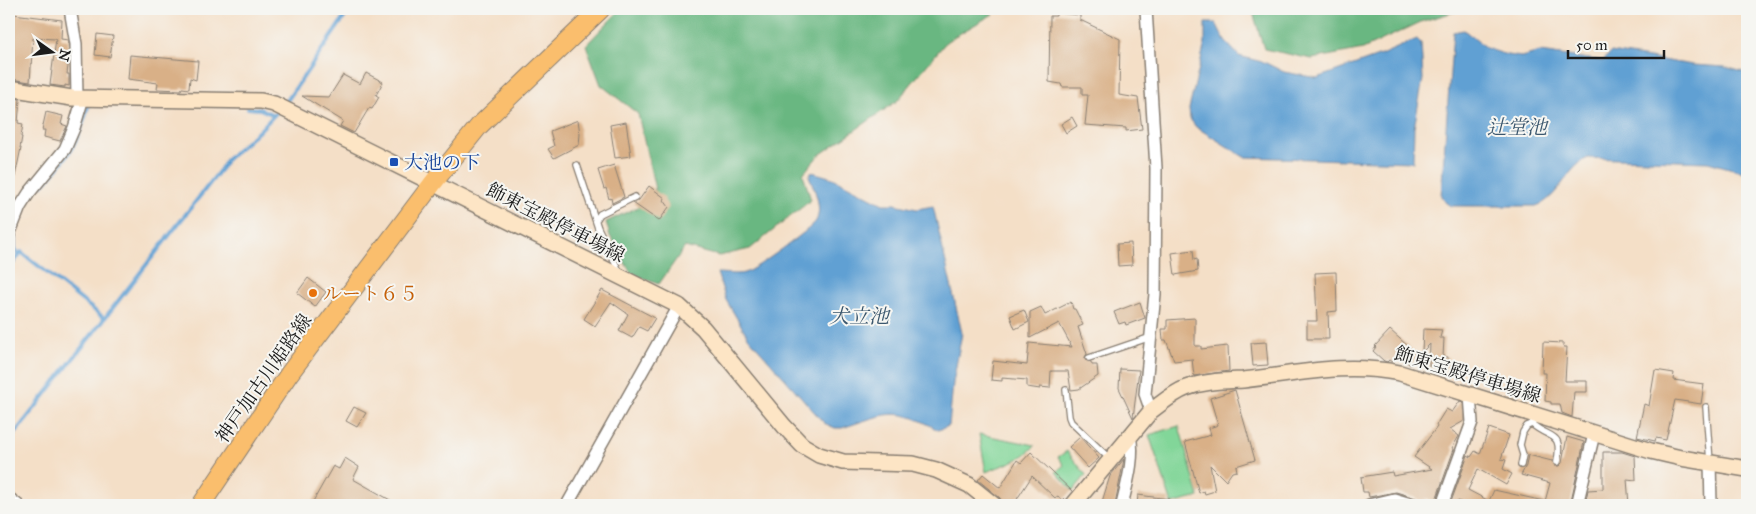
<svg xmlns="http://www.w3.org/2000/svg" width="1756" height="514" viewBox="0 0 1756 514" font-family="'IM FELL Great Primer','Noto Serif JP',serif">
<style>
.green{fill:#82d699;stroke:#4f795a}
.forest{fill:#69b781;stroke:#426a4e}
.water{fill:#61a0d3;stroke:#3e5e78}
.lines{fill:none;stroke-linecap:round;stroke-linejoin:round}
.stream{stroke:#61a0d3;stroke-width:4}
.building{fill:#d9b087}
.service-casing{stroke:#887e72;stroke-width:8}
.minor-casing{stroke:#887e72;stroke-width:14}
.secondary-casing{stroke:#887e72;stroke-width:18}
.primary-casing{stroke:#887e72;stroke-width:20}
.service{stroke:#fff;stroke-width:5.5}
.minor{stroke:#fff;stroke-width:11}
.secondary{stroke:#fde5c5;stroke-width:15}
.primary{stroke:#fabe6d;stroke-width:18}
.transit-dot{fill:#1a4fb4;stroke:#f6f6f2;stroke-width:2}
.food-dot{fill:#e8710a;stroke:#f6f6f2;stroke-width:2}
.labels{text-anchor:middle;stroke-width:4;stroke-linejoin:round;paint-order:stroke}
.transit-label{font-size:19px;fill:#164399;stroke:#f6f6f2;text-anchor:start}
.street-label{font-size:19px;fill:#1c1c1c;stroke:#f6f6f2}
.food-label{font-size:19px;fill:#c56008;stroke:#f6f6f2;text-anchor:start}
.water-label{font-size:20px;font-style:italic;fill:#3b576e;stroke:#f6f6f2}
</style>
<rect width="100%" height="100%" fill="#f6f6f2"/>
<filter id="ink" filterUnits="userSpaceOnUse"><feTurbulence type="fractalNoise" baseFrequency=".02" numOctaves="2"/><feDisplacementMap in="SourceGraphic" scale="10" xChannelSelector="R" yChannelSelector="G"/><feConvolveMatrix kernelMatrix="1 2 1 2 8 2 1 2 1" color-interpolation-filters="sRGB"/></filter>
<filter id="wash" filterUnits="userSpaceOnUse"><feTurbulence type="fractalNoise" baseFrequency=".0096" numOctaves="4" result="noise"/><feDisplacementMap in="SourceGraphic" scale="20" xChannelSelector="R" yChannelSelector="G"/><feGaussianBlur stdDeviation="1.12" result="paint"/><feColorMatrix in="noise" values="0 0 0 0 0 0 0 0 0 0 0 0 0 0 0 0 0 1.4 0 .05"/><feComposite in="paint" operator="in"/></filter>
<g filter="url(#wash)">
<rect width="100%" height="100%" fill="#f4dfc7"/>
<g class="green">
<path d="M1179 426 1199 497 1172 504 1149 435Z"/>
<path d="M979 434 1035 445C1024 460 1002 465 986 472Z"/>
<path d="M1067 451 1086 475 1073 491 1056 472 1064 465 1058 457Z"/>
</g>
<g class="forest">
<path d="M621 9H989L993 14 947 41 897 101 818 156 803 174 811 200 750 249 719 256 685 247 659 284 632 275 610 236 606 222 657 198 638 114 601 85 586 45Z"/>
<path d="M1252 9H1464L1423 21 1363 49 1312 59 1264 49Z"/>
</g>
<g class="water">
<path d="M1205 23H1216L1225 41 1239 56 1266 63 1284 72 1317 78 1381 55 1417 39 1421 43 1423 79 1414 128 1413 162 1244 157 1196 127 1190 119 1189 109 1205 43Z"/>
<path d="M1464 30 1486 48 1507 55 1521 57 1540 52 1603 61 1611 52 1693 65 1725 67 1747 73V173L1708 162 1588 158C1566 168 1559 199 1536 206H1451L1446 203 1441 196 1453 32Z"/>
<path d="M812 172 833 178 883 204H895L917 209 933 206 962 333 953 383 949 426 938 430C896 405 886 414 842 428H835L824 423 748 337 726 300 717 273C725 273 737 275 744 273 755 270 811 229 816 221 823 208 814 188 809 176Z"/>
</g>
<g class="lines">
<g class="stream">
<path d="M284 105 350 9"/>
<path d="M248 108 260 109 274 115"/>
<path d="M42 185C68 160 80 138 89 103H91"/>
<path d="M14 234 15 248 18 255"/>
<path d="M9 269 21 252 104 318"/>
<path d="M9 441 221 169 226 160 259 131 276 113"/>
</g>
</g>
<g id="blocks">
<g class="building">
<path d="M1056 13 1080 15V20L1120 39 1119 95 1138 98 1142 129 1126 131V128L1085 125 1088 95H1082V87H1062L1061 84 1049 82 1050 16H1056Z"/>
<path d="M13 14 62 20 61 39 68 40 69 58 67 74H69V86L65 85V87L50 85 56 39 33 38 30 82 11 79Z"/>
<path d="M97 34 113 36 110 57 95 55Z"/>
<path d="M130 55 198 61 196 80 190 78 189 89 182 88 181 90 157 89 158 83 128 79Z"/>
<path d="M366 73 383 82 376 95 379 97 372 109 369 108 354 133 340 126 343 121 302 96 329 97 343 75 360 84Z"/>
<path d="M9 97 20 99 18 123 23 124 21 137H22L20 148H21L13 186H9Z"/>
<path d="M46 112 63 116 61 124 67 126 60 141 44 137 45 130H42Z"/>
<path d="M1072 117 1077 126 1066 133 1061 124Z"/>
<path d="M578 120 580 134 579 145 554 158 548 149 554 146 550 131Z"/>
<path d="M626 122 631 156 615 158 610 125Z"/>
<path d="M614 165 624 197 612 203 611 198 609 199 606 188 604 189 598 170Z"/>
<path d="M649 186 665 198 664 200 669 207 659 221 633 203 639 200Z"/>
<path d="M1131 243 1132 265 1118 266 1117 244Z"/>
<path d="M1193 250 1194 260 1197 259 1198 271 1175 275 1172 253Z"/>
<path d="M1336 272 1337 311 1328 312 1329 339H1307V321H1317L1315 273Z"/>
<path d="M308 278 326 292 315 307 297 293Z"/>
<path d="M602 290 655 318 647 331 639 327 632 338 619 331 628 314 611 302 595 326 584 319Z"/>
<path d="M1071 302 1073 309H1075L1083 325 1078 327 1087 354 1085 357V360L1091 362 1092 365H1097L1098 376 1079 389 1071 390 1068 371H1051L1050 388 1040 387V389L1027 387V380L1002 378V381L991 380 993 361 1027 365 1029 343 1072 347 1059 323 1030 338V312L1041 307 1045 315Z"/>
<path d="M1140 302 1145 318 1126 325 1125 322 1119 324 1114 312Z"/>
<path d="M1024 310 1029 322 1015 329 1010 316Z"/>
<path d="M1195 318V346H1201V349L1228 346 1229 371 1194 376 1192 359 1174 361 1166 340H1163L1162 329H1167V320Z"/>
<path d="M1423 329 1442 330 1440 338H1444L1443 357H1448L1447 367 1429 366 1430 344 1422 352Z"/>
<path d="M1390 330 1419 356 1410 365 1399 355 1392 362 1389 360 1387 362 1384 361 1373 351 1376 347 1375 346Z"/>
<path d="M1266 342 1268 365 1253 366 1251 343Z"/>
<path d="M1543 342 1563 343V347H1567L1565 381H1587V392H1574L1572 417 1562 413 1560 404H1551V402L1545 401 1546 373H1542Z"/>
<path d="M1120 369 1139 370 1133 418 1119 388Z"/>
<path d="M1655 370 1674 373 1673 380 1704 384 1701 404 1675 400 1666 440 1656 438 1655 441 1637 437 1644 404 1649 406Z"/>
<path d="M1235 390 1255 460 1236 466 1237 471 1232 472 1226 481 1210 465 1215 491 1205 494 1204 491 1199 493 1185 442 1211 435 1209 428 1218 425 1210 398Z"/>
<path d="M1460 401 1463 402 1464 421 1450 429 1459 436 1452 448 1454 449 1437 497 1433 502 1426 498 1422 504 1416 498 1396 492 1369 497 1368 492H1363L1361 477 1392 472 1393 476 1432 469 1414 457 1437 427 1436 425 1446 409 1452 412Z"/>
<path d="M354 407 366 413 357 427 346 421Z"/>
<path d="M1489 428 1509 435 1501 459 1506 460 1503 469 1512 474 1506 485 1478 469 1468 490 1489 501 1494 490 1544 501V505H1467L1458 501 1457 505 1451 502 1468 455 1471 457 1475 451 1480 454Z"/>
<path d="M1080 437 1099 458 1088 468 1069 447Z"/>
<path d="M1567 437 1584 442 1570 505H1544L1550 483 1521 475 1526 466 1528 455 1552 461 1555 466H1559L1562 463Z"/>
<path d="M1031 452 1072 491 1062 501 1058 496 1055 498 1032 476 1017 499 1025 505H1003L1000 498 978 480 983 474 1000 488 1017 460 1021 463Z"/>
<path d="M1603 452H1622L1635 456 1636 480 1627 479 1629 505H1585L1588 490 1603 489Z"/>
<path d="M345 458 359 467 353 479 399 505H311L333 466 339 469Z"/>
<path d="M1124 459 1115 505H1101L1110 476Z"/>
<path d="M1138 495 1169 499 1168 505H1137Z"/>
</g>
</g>
</g>
<g filter="url(#ink)">
<use href="#blocks" fill-opacity="0" stroke="#887e72" stroke-width="1"/>
<g class="lines">
<defs>
<g id="service">
<path d="M577 165 598 228 620 273"/>
<path d="M596 220 600 214 635 197"/>
<path d="M1089 358 1151 337"/>
<path d="M1066 390 1069 417 1071 422 1110 459"/>
<path d="M1706 407 1710 462"/>
<path d="M1534 417 1532 424C1550 440 1563 430 1557 462"/>
<path d="M1521 465 1523 455 1520 445 1523 432 1527 426 1532 424"/>
</g>
<g id="minor">
<path d="M70 9 76 44 77 98"/>
<path d="M1146 9 1156 168 1155 294 1145 394 1151 411"/>
<path d="M9 235 20 207 29 193 65 149 74 128 83 98"/>
<path d="M1710 462 1711 505"/>
<path d="M9 498 18 505"/>
<path d="M567 505 679 306"/>
<path d="M1122 505C1127 484 1135 457 1130 436"/>
<path d="M1369 505 1394 499 1414 505"/>
<path d="M1442 505 1472 422 1470 395"/>
<path d="M1577 505 1594 434"/>
</g>
<g id="secondary">
<path d="M9 88 72 98 261 101 274 104 679 306 703 328 784 426 802 445 819 455 843 462 913 464 936 470 969 485 994 505"/>
<path d="M1073 505 1151 411C1162 403 1173 393 1186 388 1205 381 1223 381 1243 380 1299 374 1343 362 1400 373L1651 451 1681 458 1747 469"/>
</g>
<path id="primary" d="M201 505 289 374 433 183 479 126 601 9"/>
</defs>
<use href="#service" class="service-casing"/>
<use href="#minor" class="minor-casing"/>
<use href="#secondary" class="secondary-casing"/>
<use href="#primary" class="primary-casing"/>
<use href="#service" class="service"/>
<use href="#minor" class="minor"/>
<use href="#secondary" class="secondary"/>
<use href="#primary" class="primary"/>
</g>
</g>
<rect class="transit-dot" x="389" y="157" width="10" height="10" rx="2.5"/>
<circle class="food-dot" cx="313" cy="293" r="5"/>
<g class="labels">
<g class="transit-label">
<text x="404" y="169">大池の下</text>
</g>
<g class="street-label">
<text transform="translate(556 222) rotate(27)" y="7">飾東宝殿停車場線</text>
<text transform="translate(1468 374) rotate(17)" y="7">飾東宝殿停車場線</text>
<text transform="translate(263 378) rotate(-55)" y="7">神戸加古川姫路線</text>
</g>
<g class="food-label">
<text x="323" y="300">ルート６５</text>
</g>
<g class="water-label">
<text x="1517" y="134">辻堂池</text>
<text x="859" y="323">犬立池</text>
</g>
</g>
<rect width="1756" height="514" fill="none" stroke="#f6f6f2" stroke-width="30"/>
<g transform="translate(52 52) rotate(104)" stroke="#f6f6f2" stroke-width="4" paint-order="stroke">
<path d="M0-4L9 19L0 12L-9 19Z" fill="#1c1c1c"/>
<text y="-8" font-size="14" font-weight="bold" text-anchor="middle" fill="#1c1c1c">N</text>
</g>
<path d="M1568 50v8h96v-8" fill="none" stroke="#1c1c1c" stroke-width="2.5"/>
<text x="1576" y="50" font-size="15" fill="#1c1c1c" stroke="#f6f6f2" stroke-width="4" paint-order="stroke">50 m</text>
</svg>
